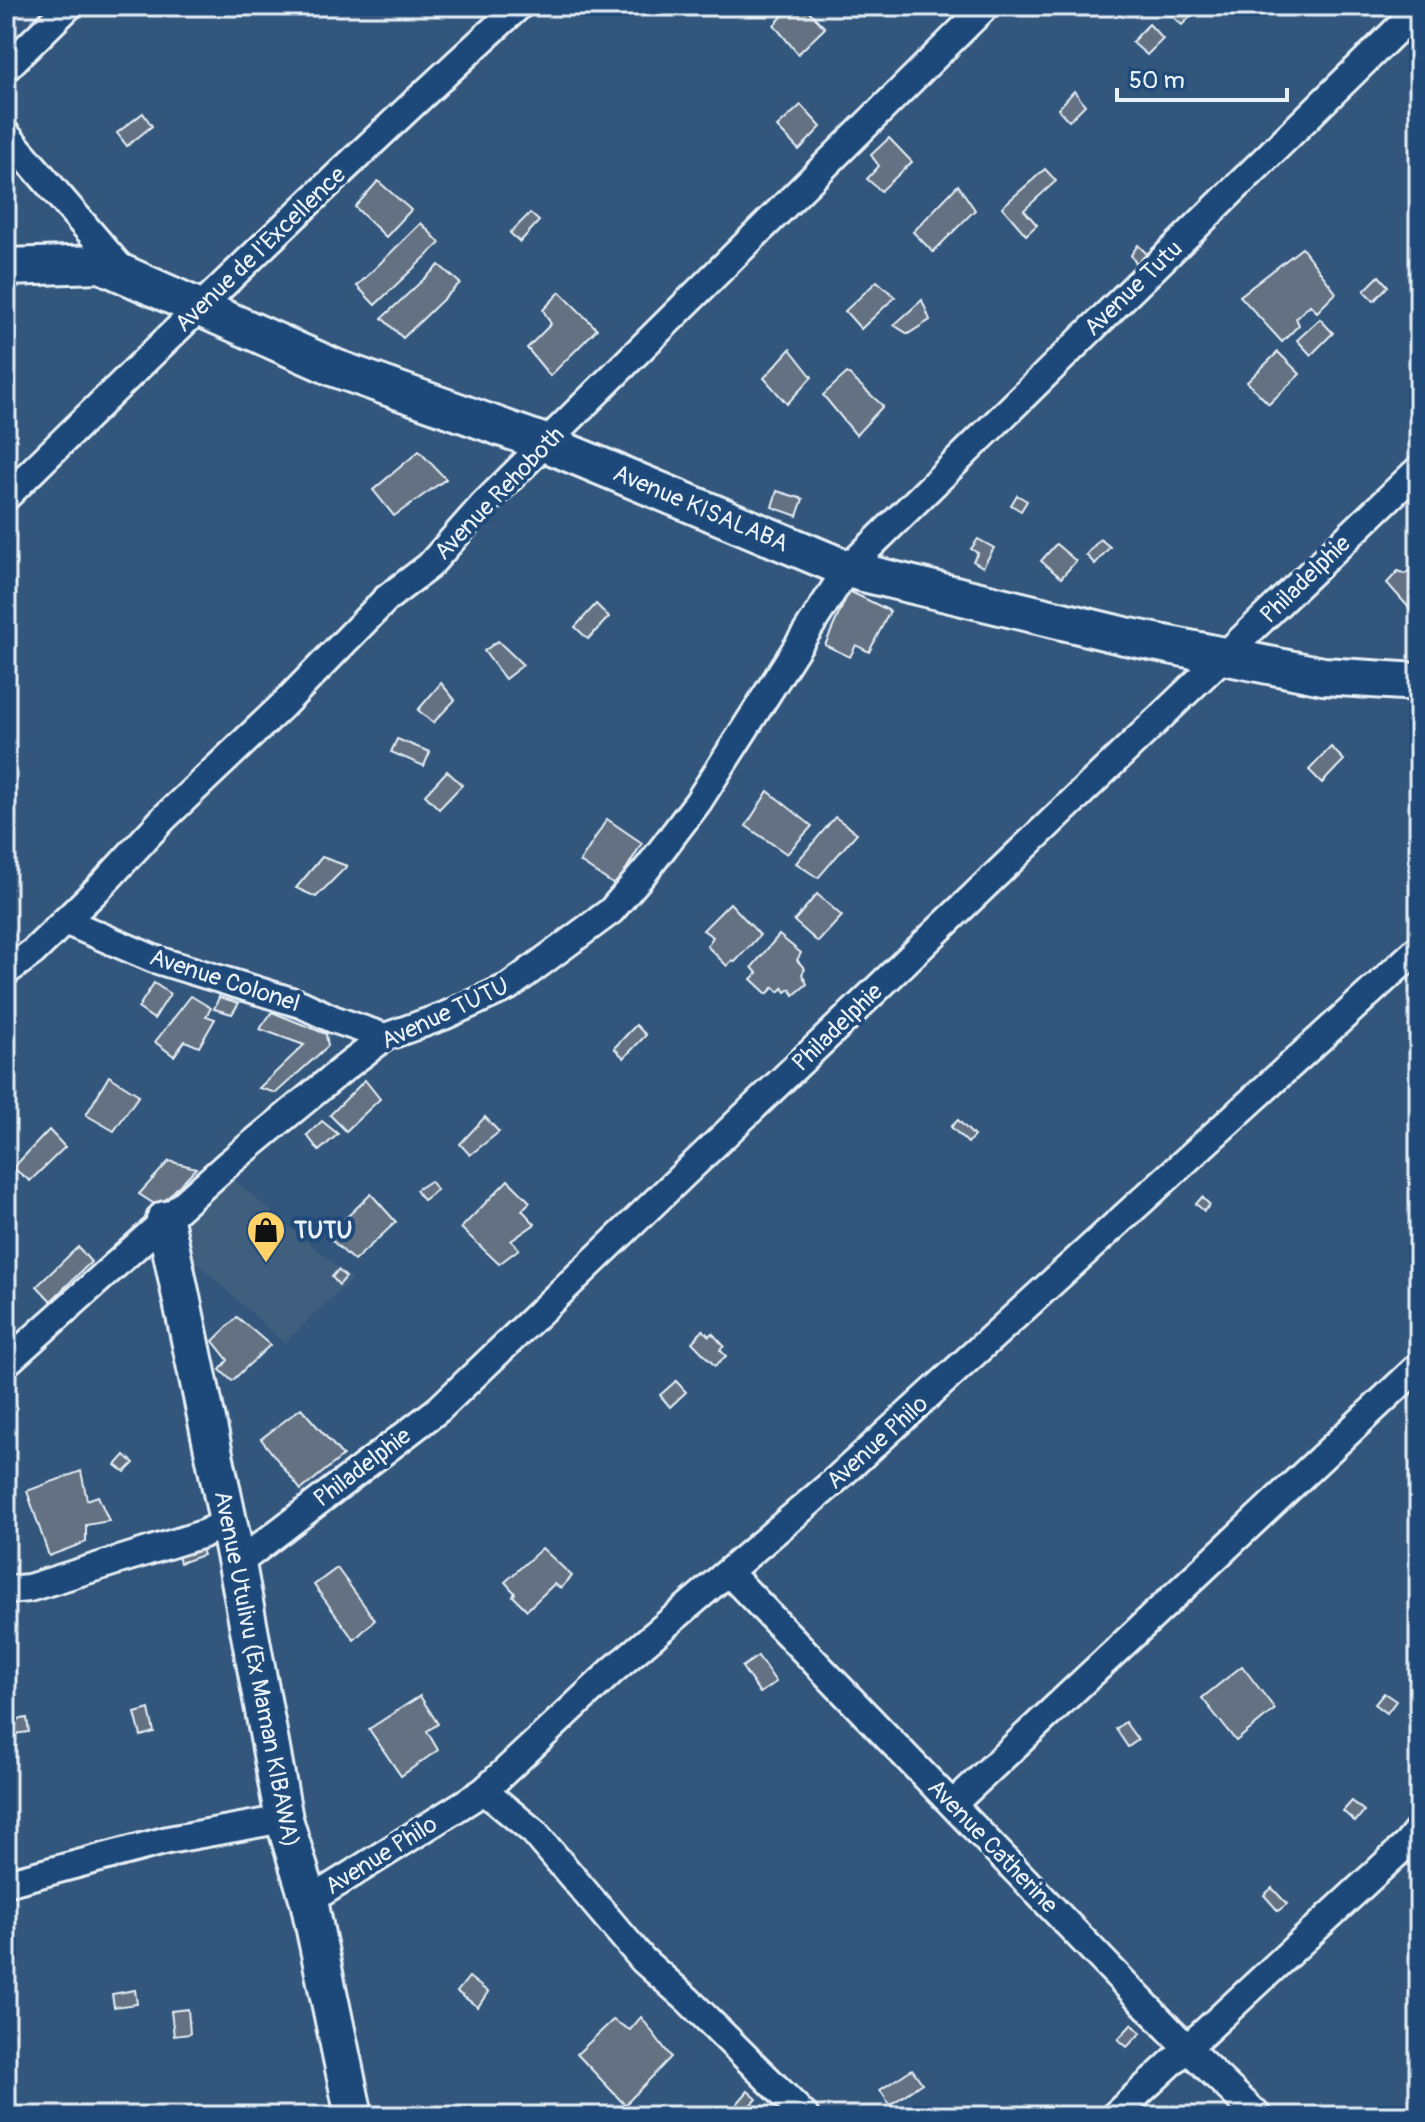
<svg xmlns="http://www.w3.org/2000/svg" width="1425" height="2122" viewBox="0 0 1425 2122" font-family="Pangolin,sans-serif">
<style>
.built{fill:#415e7e}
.building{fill:#637182;stroke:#e8f1f8;stroke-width:2}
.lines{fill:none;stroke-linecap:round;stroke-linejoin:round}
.street-casing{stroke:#e8f1f8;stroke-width:32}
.secondary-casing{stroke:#e8f1f8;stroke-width:42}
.street{stroke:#1f4a7a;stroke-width:26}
.secondary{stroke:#1f4a7a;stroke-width:36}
.labels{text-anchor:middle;stroke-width:8;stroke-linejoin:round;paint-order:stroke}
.street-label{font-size:24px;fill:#e8f1f8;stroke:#1f4a7a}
.poi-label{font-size:24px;font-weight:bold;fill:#e8f1f8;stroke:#1f4a7a;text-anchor:start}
</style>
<rect width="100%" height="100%" fill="#33567c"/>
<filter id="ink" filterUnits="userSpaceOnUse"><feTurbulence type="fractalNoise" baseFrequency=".0125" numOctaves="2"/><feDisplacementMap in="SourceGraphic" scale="16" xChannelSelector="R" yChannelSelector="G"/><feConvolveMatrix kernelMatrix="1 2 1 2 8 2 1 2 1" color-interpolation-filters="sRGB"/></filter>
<g filter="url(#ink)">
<path class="built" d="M228 1175 352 1279 284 1343 181 1248 173 1229Z"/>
<g class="building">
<path d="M792 6H804L825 28 798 54 774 25Z"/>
<path d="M1168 6H1201L1182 25 1165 10Z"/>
<path d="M1149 24 1163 39 1147 55 1132 42Z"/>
<path d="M1419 89V114L1408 98Z"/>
<path d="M1074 91 1085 105 1069 121 1058 109Z"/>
<path d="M801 105 821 127 799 150 777 127Z"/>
<path d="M143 113 152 126 127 146 117 133Z"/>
<path d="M889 138 912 162 881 191 867 179 879 166 871 155Z"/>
<path d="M1045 169 1056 181 1024 210 1037 225 1026 235 1002 207Z"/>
<path d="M378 181 411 210 386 237 355 207Z"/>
<path d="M958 185 975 210 933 252 913 232Z"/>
<path d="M530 213 539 221 520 242 510 233Z"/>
<path d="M421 223 440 243 375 305 357 286Z"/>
<path d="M1138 245 1148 255 1138 267 1131 255Z"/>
<path d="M1302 248 1336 293 1317 312 1310 305 1296 318 1299 325 1282 342 1240 296Z"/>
<path d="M439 265 460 283 403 338 382 318Z"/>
<path d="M1379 276 1388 286 1374 301 1364 291Z"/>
<path d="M877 281 895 297 861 329 845 311Z"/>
<path d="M560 292 597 329 550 376 527 348 551 324 543 310Z"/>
<path d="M922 300 930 320 908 334 894 325Z"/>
<path d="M1320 319 1333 333 1311 355 1297 340Z"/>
<path d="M790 349 812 377 787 404 764 378Z"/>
<path d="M1278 352 1300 374 1269 404 1247 382Z"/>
<path d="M847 373 883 406 856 435 823 395Z"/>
<path d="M419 451 446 479 394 516 373 490Z"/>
<path d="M777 491 803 499 797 516 772 507Z"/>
<path d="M1017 495 1027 501 1021 511 1011 505Z"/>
<path d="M978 539 994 548 983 567 973 561 978 553 971 549Z"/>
<path d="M1100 539 1110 547 1095 564 1086 555Z"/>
<path d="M1056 544 1076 561 1061 578 1041 561Z"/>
<path d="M1419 561V619L1387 583 1398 571 1405 574Z"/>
<path d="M849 591 890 611 869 652 856 645 850 657 825 645Z"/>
<path d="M596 604 609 617 588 639 575 627Z"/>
<path d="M498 641 523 665 505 679 484 651Z"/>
<path d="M441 683 455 700 433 723 418 710Z"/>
<path d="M397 739 430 752 424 766 391 752Z"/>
<path d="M1331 747 1344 760 1322 783 1309 770Z"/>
<path d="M447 771 462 785 439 809 425 795Z"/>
<path d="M768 791 812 826 787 854 746 826Z"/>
<path d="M835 817 857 833 818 878 796 863Z"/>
<path d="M607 819 642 843 616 886 580 862Z"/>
<path d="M322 857 347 866 316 897 296 888Z"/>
<path d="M817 894 842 916 818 942 794 921Z"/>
<path d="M730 903 760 935 735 962 732 960 727 966 707 946 713 937 703 930Z"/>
<path d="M779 935 801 953 797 960 805 969 802 974 807 984 794 995 790 989 786 992 783 988 779 992 774 987 767 994 751 979 757 973 752 967Z"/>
<path d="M154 983 170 994 154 1019 138 1008Z"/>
<path d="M191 996 211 1008 206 1016 215 1019 199 1047 185 1041 174 1056 155 1042Z"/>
<path d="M219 997 239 1003 232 1014 214 1009Z"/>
<path d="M272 1012 326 1034 328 1046 276 1093 259 1088 304 1045 260 1029Z"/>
<path d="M636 1025 646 1035 624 1058 614 1048Z"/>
<path d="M109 1076 139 1095 114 1131 86 1115Z"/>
<path d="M365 1080 380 1099 346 1131 330 1115Z"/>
<path d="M485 1117 499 1132 470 1155 460 1144Z"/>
<path d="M958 1120 974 1136 968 1143 951 1127Z"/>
<path d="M322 1121 338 1134 319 1151 307 1135Z"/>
<path d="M49 1130 65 1147 30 1181 13 1168Z"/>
<path d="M169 1161 196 1168 159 1207 139 1194Z"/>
<path d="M508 1180 530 1202 522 1210 535 1224 511 1241 519 1249 499 1264 461 1228Z"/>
<path d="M430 1181 437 1190 423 1200 416 1190Z"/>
<path d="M371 1194 396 1222 354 1261 327 1236Z"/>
<path d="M1202 1197 1210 1205 1204 1211 1196 1204Z"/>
<path d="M78 1247 91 1262 51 1301 37 1286Z"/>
<path d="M338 1270 346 1277 339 1285 332 1277Z"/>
<path d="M237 1317 270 1345 232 1381 220 1370 228 1360 213 1341Z"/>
<path d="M703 1330 709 1336 712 1333 724 1346 720 1350 726 1356 715 1366 692 1342Z"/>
<path d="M676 1381 686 1392 670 1407 660 1395Z"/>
<path d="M301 1408 343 1456 301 1490 261 1439Z"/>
<path d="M125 1455 134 1463 125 1472 116 1465Z"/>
<path d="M81 1471 87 1500 98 1496 109 1521 86 1525V1542L49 1556 27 1491Z"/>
<path d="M199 1544 203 1555 180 1563 177 1552Z"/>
<path d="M542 1548 572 1576 561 1588 554 1584 527 1610 513 1596 515 1593 505 1582Z"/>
<path d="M337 1568 375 1620 354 1640 314 1585Z"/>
<path d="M758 1656 776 1682 760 1693 742 1667Z"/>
<path d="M1242 1666 1275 1709 1236 1741 1202 1698Z"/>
<path d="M1384 1693 1396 1701 1387 1713 1375 1704Z"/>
<path d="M420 1696 438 1724 427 1731 438 1750 401 1776 369 1729Z"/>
<path d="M149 1709 154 1732 141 1736 135 1713Z"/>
<path d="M27 1718 29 1732 6 1735V1722Z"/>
<path d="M1125 1722 1138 1740 1128 1747 1116 1729Z"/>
<path d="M1352 1801 1364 1811 1355 1822 1343 1811Z"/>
<path d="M1272 1888 1287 1904 1278 1911 1264 1895Z"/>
<path d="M469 1977 488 1992 478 2007 457 1992Z"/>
<path d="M135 1990 137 2004 114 2007 112 1994Z"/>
<path d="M188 2009 190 2034 174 2036 171 2011Z"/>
<path d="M641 2017 671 2057 625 2105 577 2054 613 2020 630 2030Z"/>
<path d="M1132 2024 1141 2033 1127 2047 1118 2039Z"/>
<path d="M912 2069 922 2083 890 2105 880 2090Z"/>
<path d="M748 2091 757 2099 744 2113 736 2105Z"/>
</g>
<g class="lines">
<defs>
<g id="street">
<path d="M6 68 69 6"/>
<path d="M6 134 125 273"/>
<path d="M6 497C174 331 344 166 519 6"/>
<path d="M65 921 154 959 301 1004 333 1019 385 1037"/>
<path d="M6 972 33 952 102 885 164 818 283 705 387 598 429 566 483 505 986 6"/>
<path d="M6 1363 229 1163 343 1069 385 1037 444 1016 508 987 611 911 647 869 698 802 847 569 1419 8"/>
<path d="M237 1564 439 1409 1419 469"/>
<path d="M729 1573 1190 2051 1258 2116"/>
<path d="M6 1590 29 1588 203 1534 228 1522"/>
<path d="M484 1791 534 1832 643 1960 688 2000 805 2116"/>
<path d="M953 1804 1419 1366"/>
<path d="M6 1883 168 1840 284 1819"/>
<path d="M309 1901 484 1791 612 1671 831 1484 1419 948"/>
<path d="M1114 2116 1407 1844 1419 1829"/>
</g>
<g id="secondary">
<path d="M6 267 101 264 335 368 545 443 847 569 1125 636 1323 676 1419 682"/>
<path d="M165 1220 237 1564 284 1819 309 1901 354 2116"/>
</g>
</defs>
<use href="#street" class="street-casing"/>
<use href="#secondary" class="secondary-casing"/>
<use href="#street" class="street"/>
<use href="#secondary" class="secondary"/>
</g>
</g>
<defs>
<symbol id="shop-pin" viewBox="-11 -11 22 30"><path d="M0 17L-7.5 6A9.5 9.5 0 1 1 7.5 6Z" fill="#ffd166" stroke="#1f4a7a"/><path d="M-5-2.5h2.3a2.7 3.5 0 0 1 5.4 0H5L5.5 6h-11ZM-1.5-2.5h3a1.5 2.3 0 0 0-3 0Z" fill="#111"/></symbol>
</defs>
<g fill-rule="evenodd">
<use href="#shop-pin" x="244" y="1208" width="44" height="60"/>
</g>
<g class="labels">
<g class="street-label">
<text transform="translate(260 249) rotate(-44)" y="8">Avenue de l'Excellence</text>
<text transform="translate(1133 288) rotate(-44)" y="8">Avenue Tutu</text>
<text transform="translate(499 493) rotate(-46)" y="8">Avenue Rehoboth</text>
<text transform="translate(701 508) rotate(23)" y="8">Avenue KISALABA</text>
<text transform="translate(1305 579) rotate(-44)" y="8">Philadelphie</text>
<text transform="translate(225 980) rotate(18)" y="8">Avenue Colonel</text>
<text transform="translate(445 1013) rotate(-25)" y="8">Avenue TUTU</text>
<text transform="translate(837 1027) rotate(-44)" y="8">Philadelphie</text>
<text transform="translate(877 1442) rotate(-42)" y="8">Avenue Philo</text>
<text transform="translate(362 1467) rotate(-37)" y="8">Philadelphie</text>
<text transform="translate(257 1669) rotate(79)" y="8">Avenue Utulivu (Ex Maman KIBAWA)</text>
<text transform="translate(993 1846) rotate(46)" y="8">Avenue Catherine</text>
<text transform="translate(381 1855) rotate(-32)" y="8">Avenue Philo</text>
</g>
<g class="poi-label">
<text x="294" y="1238">TUTU</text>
</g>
</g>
<rect width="1425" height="2122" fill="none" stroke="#1f4a7a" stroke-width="32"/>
<rect x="16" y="16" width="1393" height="2090" fill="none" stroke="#e8f1f8" stroke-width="3" filter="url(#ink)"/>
<path d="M1117 88v12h170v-12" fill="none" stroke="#e8f1f8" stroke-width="4"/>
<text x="1129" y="88" font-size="24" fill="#e8f1f8" stroke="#1f4a7a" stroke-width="6" paint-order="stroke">50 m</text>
</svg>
